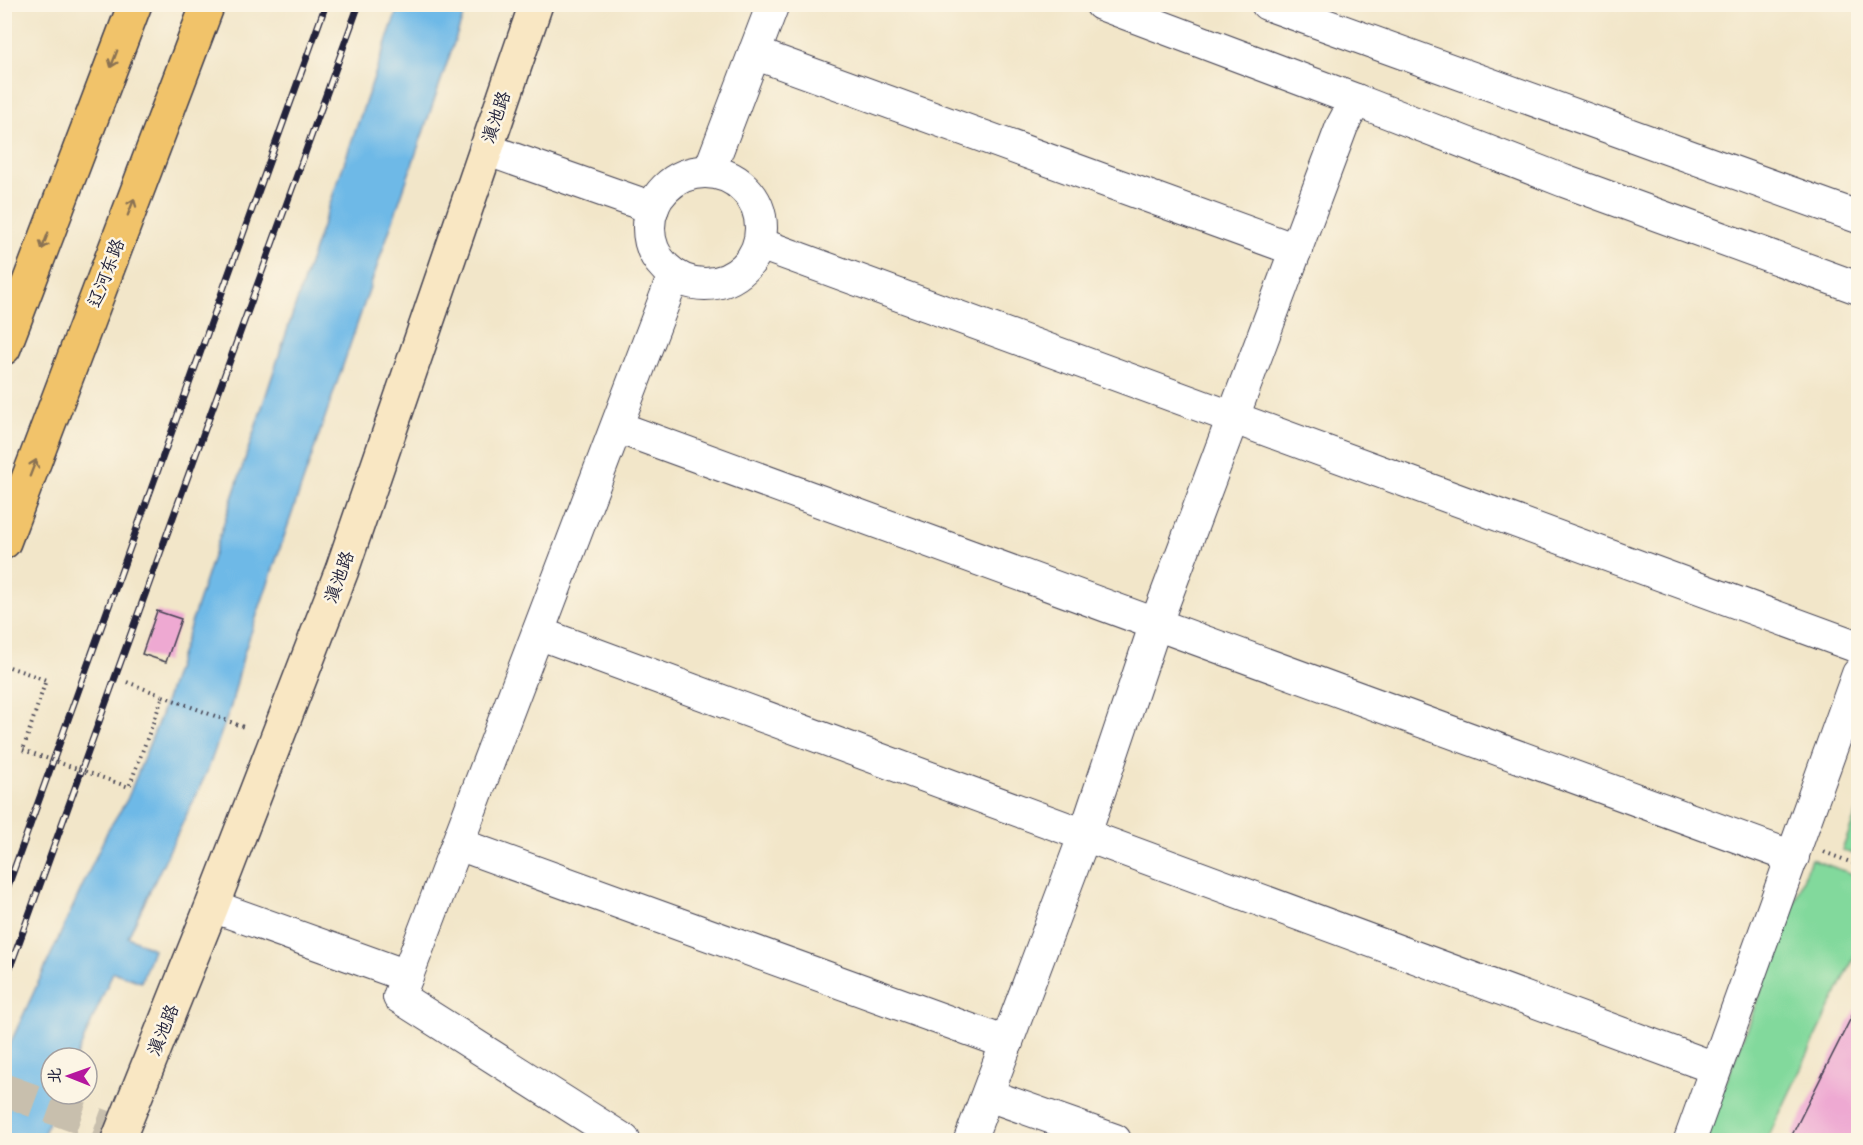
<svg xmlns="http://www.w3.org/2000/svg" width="1863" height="1145" viewBox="0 0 1863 1145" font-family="Itim,'LXGW WenKai TC',sans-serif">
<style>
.green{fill:#82d99c;stroke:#527e6c;stroke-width:1.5}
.water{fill:#6eb9e7;stroke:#486e91;stroke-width:1.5}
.building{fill:#eea9d2}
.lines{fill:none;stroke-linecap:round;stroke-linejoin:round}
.secondary-tunnel{stroke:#c8bfad;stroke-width:33;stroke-dasharray:33 16;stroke-linecap:butt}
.street-casing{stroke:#413f50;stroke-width:34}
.secondary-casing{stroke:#413f50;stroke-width:36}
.primary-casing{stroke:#413f50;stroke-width:36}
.path{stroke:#413f50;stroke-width:4;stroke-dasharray:1.5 4.5;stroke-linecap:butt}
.street{stroke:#fff;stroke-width:32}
.secondary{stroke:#f9e7c3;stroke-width:33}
.primary{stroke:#f1c36a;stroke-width:33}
.rail-casing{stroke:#22223b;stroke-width:7}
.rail{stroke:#fcf5e5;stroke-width:4.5;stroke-dasharray:14;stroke-linecap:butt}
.path-bridge{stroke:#413f50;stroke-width:4;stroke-dasharray:1.5 4.5;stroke-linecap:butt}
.oneway{stroke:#8a7252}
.labels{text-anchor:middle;stroke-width:5;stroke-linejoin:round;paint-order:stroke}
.street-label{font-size:18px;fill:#22223b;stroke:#fcf5e5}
</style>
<rect width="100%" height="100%" fill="#fcf5e5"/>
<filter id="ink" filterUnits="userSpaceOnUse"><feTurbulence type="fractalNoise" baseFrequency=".0167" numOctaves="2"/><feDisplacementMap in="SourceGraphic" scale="12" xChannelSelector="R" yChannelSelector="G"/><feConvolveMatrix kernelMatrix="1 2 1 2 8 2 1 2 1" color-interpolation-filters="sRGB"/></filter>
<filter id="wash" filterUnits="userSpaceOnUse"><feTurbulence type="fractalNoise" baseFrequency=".008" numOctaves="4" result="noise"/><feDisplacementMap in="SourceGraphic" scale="24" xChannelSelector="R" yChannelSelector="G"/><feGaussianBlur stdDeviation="1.35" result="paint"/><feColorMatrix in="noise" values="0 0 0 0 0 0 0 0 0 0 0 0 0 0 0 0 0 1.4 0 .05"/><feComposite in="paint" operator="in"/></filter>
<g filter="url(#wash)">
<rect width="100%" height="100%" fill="#f2e6c9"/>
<g class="green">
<path d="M1858 809V856L1842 850Z"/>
<path d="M1811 859 1858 876V949L1767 1140H1704Z"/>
</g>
<path class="water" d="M399 5H467L244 653 231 706 207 772 128 937 153 949 141 982 113 972 76 1058H51V1094H61L41 1140H5V1055L108 830 127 800 161 715 308 267Z"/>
<g id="blocks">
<g class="building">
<path d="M157 611 181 619 166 662 142 654Z"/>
<path d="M1858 1004V1140H1795L1797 1137 1792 1135Z"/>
</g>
</g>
</g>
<g filter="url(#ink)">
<use href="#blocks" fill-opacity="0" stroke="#413f50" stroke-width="1.5"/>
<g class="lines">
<path class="secondary-tunnel" d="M4 1090 141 1140"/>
<defs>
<g id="street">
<path d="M1101 4 1356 100"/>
<path d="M1267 4 1858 217"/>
<path d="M754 53 1296 250"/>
<path d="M485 149 653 208"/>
<path d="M709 172 773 4"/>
<circle cx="705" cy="228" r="56"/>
<path d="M760 244 1858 647"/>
<path d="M617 427 1793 857"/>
<path d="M538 633 1715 1068"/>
<path d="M458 844 1007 1043"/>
<path d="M212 906 407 976"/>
<path d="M988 1095 1115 1140"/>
<path d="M624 1140 399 997 674 275"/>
<path d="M970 1140 1085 834 1156 623 1342 126 1356 100 1564 181 1858 288"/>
<path d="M1690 1140 1858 674"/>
</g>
<path id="secondary" d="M118 1140 212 906 342 570 536 4"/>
<g id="primary">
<path d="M4 348 135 4"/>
<path d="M4 542 208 4"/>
</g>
</defs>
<use href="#street" class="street-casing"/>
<use href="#secondary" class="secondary-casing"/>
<use href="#primary" class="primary-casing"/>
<g class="path">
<path d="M4 665 46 680 23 750"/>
<path d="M127 682 163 696 129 787"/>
<path d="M163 696 246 728"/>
<path d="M1824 852 1858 865"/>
</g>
<use href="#street" class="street"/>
<use href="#secondary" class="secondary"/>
<use href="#primary" class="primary"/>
<defs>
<g id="rail">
<path d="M4 897 326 4"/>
<path d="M4 984 359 4"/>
</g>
</defs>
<use href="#rail" class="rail-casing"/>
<use href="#rail" class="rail"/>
<path class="path-bridge" d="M23 750 129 787"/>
</g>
<defs><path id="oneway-shaft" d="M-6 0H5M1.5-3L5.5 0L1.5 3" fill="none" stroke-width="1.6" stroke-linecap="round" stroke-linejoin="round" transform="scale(1.5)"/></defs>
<g class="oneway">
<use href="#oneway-shaft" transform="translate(114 59) rotate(111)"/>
<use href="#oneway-shaft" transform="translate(131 207) rotate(-69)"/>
<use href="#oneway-shaft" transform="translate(45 241) rotate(111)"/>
<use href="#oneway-shaft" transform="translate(33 468) rotate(-69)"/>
</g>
</g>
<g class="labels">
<g class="street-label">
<text transform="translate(496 117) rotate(-71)" y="6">滇池路</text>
<text transform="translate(106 273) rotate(-69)" y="6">辽河东路</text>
<text transform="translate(339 577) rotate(-70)" y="6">滇池路</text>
<text transform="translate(163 1030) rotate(-68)" y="6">滇池路</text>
</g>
</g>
<rect width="1863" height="1145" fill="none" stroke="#fcf5e5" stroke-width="24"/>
<g transform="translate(69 1076) rotate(271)"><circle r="28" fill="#fcf5e5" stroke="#a5a1a1" stroke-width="1.5"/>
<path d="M0-4.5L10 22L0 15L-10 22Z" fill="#b5179e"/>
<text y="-9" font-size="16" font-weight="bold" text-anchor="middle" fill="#22223b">北</text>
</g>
</svg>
